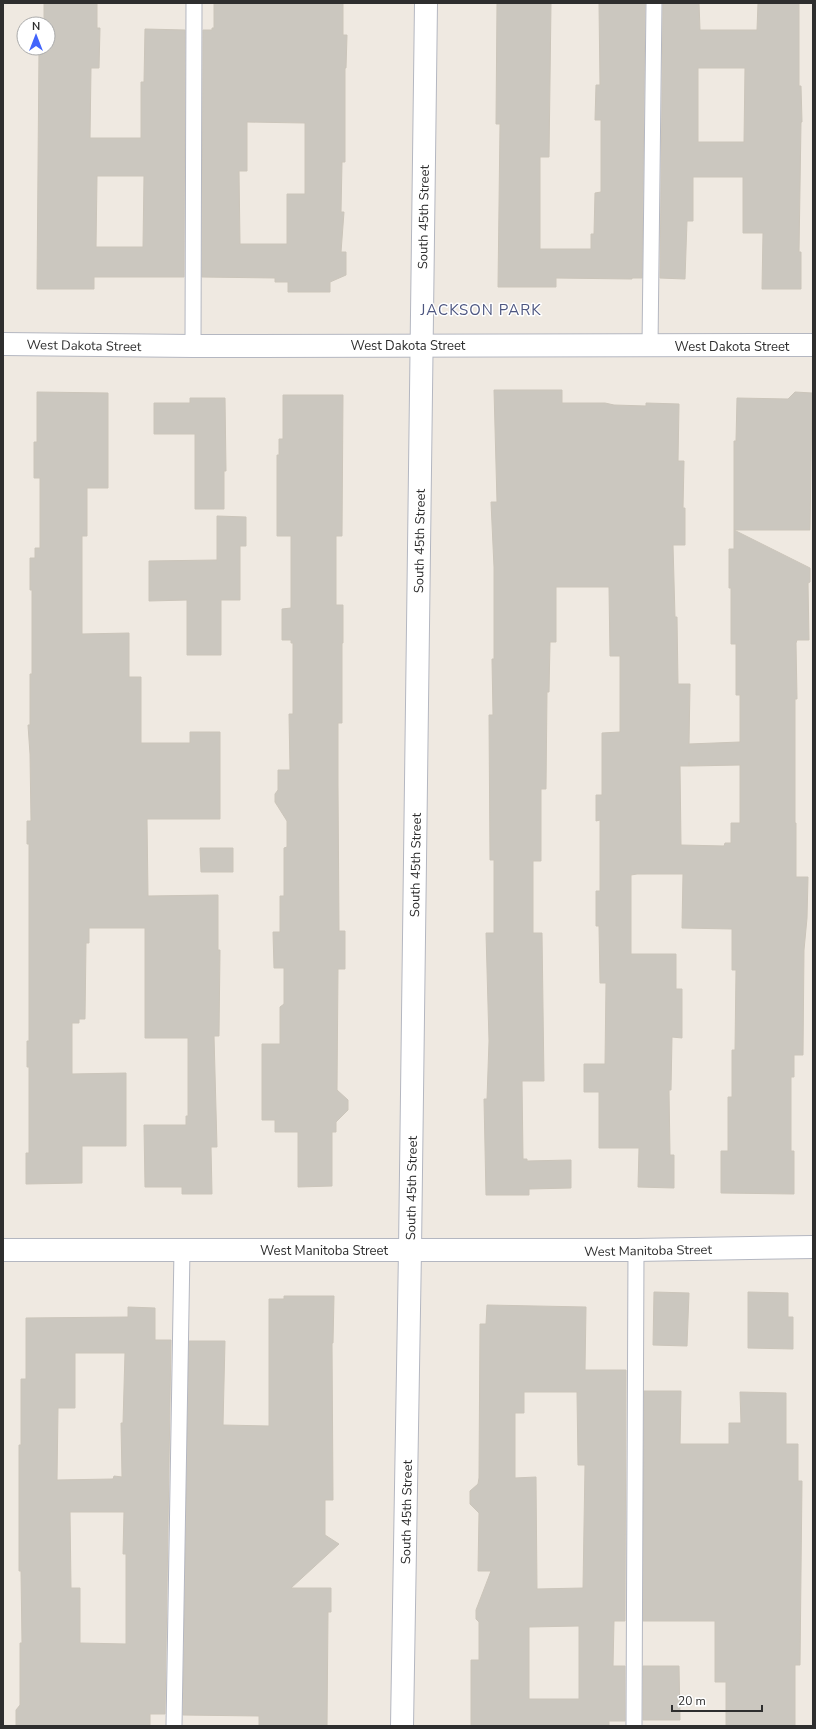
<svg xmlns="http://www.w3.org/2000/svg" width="816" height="1729" viewBox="0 0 816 1729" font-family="'Nunito Sans',sans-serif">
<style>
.building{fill:#cbc7bf;stroke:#cbc5ba;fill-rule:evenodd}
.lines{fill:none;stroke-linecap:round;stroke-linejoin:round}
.lane-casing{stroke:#b4b7c1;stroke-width:17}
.street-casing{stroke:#b4b7c1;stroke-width:24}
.lane{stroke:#fff;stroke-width:15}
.street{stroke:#fff;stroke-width:22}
.labels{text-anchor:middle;stroke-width:3;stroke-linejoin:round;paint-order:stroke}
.street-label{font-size:13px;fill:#2e2e2e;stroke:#fff}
.quarter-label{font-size:15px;letter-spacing:1px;fill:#4d5680;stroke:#fff}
</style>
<rect width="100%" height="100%" fill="#efe9e1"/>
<g class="building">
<path d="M44 3H97V28H100L99 68H91L90 138H141V82H144L145 29 185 30 184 277H94V289H37L39 48H48V24H44ZM97 176H144L143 247H96Z"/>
<path d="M214 3H343V35H347L346 68H345V162H342L341 212H344L341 252H346V275L330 282V292H288V282H275V278L202 277 203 30H212V28H214ZM247 122 305 123V194H287V244H240L239 171H247Z"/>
<path d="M497 3H551L549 157H540V249H591V234H594L595 193 601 192V120H595L596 85H600L599 3H645L642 278H632V279L556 278V287H498L500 124H496Z"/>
<path d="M663 3H699L700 30H757L758 3H799V86H801L802 122H801L799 252H801V289H762L763 233H743V177H693V221H687L685 279 660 278ZM698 68H745L744 142H698Z"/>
<path d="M494 390H562V403H605L614 405 646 406V403L679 404 678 461H684L683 508H685V545H673L675 617H677L678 684H690L689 744 740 742V695H736V644H731V588H729V549H734V530L810 568V582L808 583 809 640H797L796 643 797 699H795V823H796V877H808L807 918 804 950 803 1055H794V1077H791V1151H794V1194L721 1193V1151H728V1097H732V1050H735L736 970H732V929L682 928 683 874H637L631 875V954H676V989H682V1038L672 1037 671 1090H669L670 1155H674V1188L638 1187 639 1148H599V1092H584V1064H605L606 983H600L599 926H596V891H600V820L596 821V795H602V733L620 732V656H610L609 587H556V642H550L549 692H547L546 789H541V861H533V933H542L544 1081H522L523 1159H527V1161L571 1160V1188L529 1189V1195H486L484 1099H487L489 1041 486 933H494V860H490L489 715H493L492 659H494V567L491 502H497ZM689 762V766L740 765V823H731V843H725L724 846 681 845 680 766H689Z"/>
<path d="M37 392 108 393V488H87V536H82V634L129 633V677H141V743H190V732H220V819H147L148 896 218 895V950H220L219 1036H214L217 1147H211L212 1194H182V1187H145L144 1125H186V1116H188V1038H145V928H89V943H86L85 1019H79V1023H72V1074L126 1073V1146H82V1183L26 1184V1153H29V1067H27V1041H29V844H27V821H31L30 754 28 725H30V674H32V590H30V558H35V548H40V478H34V442H37Z"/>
<path d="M795 392 812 393 810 530H734V441H736L737 398 788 399Z"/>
<path d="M283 395H343L342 536H336V605H343V643H342V723H338V786L339 931H345V969H338L337 1090 348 1100V1110L336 1122V1132H332V1186L298 1187V1132H275V1120H262V1044H280V1007L284 1004V968H274L273 932H280V896H284V848L287 847V821L275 802V794L278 790V770H290L289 714H293V643H291V640H282V609L291 608V536H277V455H279V439H283Z"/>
<path d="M190 398H225L226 471H224V509H195V434H154V403H190Z"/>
<path d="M217 516 246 517V546H240V600H221V655H187V600L149 601V561L217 560Z"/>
<path d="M200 848H233V872H201Z"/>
<path d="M654 1292 689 1293 687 1346 653 1345Z"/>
<path d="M748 1292 788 1293V1317H793V1349L748 1348Z"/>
<path d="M284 1296H334L333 1343H332L333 1500H325V1535L339 1544 291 1588H331V1612H328L327 1726H259V1716L183 1715 189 1341H225L223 1425 269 1426V1299H284Z"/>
<path d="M487 1305 586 1307 585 1370H626L625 1621H614L613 1666H625V1721H609V1726H471V1660H479V1622L476 1619V1610L491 1571H478L479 1513 470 1504V1491L478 1484 479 1478 480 1324H486ZM524 1392H577L578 1465H585L583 1588 537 1589 536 1477 515 1478V1413H524ZM579 1626V1699H529V1627Z"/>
<path d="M128 1307 155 1308V1340H171L165 1714H150V1726H16V1710L20 1705V1643H22L21 1571H19V1445H21V1379H26V1318L128 1317ZM75 1353H125L123 1423H121L122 1477 114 1476 113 1479 57 1480 58 1408H75ZM70 1512H124L123 1554H126V1644L80 1643V1588H71Z"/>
<path d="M644 1391H681L680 1444H729V1423H741L740 1392 786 1393V1444H798V1481H802L800 1665H795V1726H726V1682H715V1621H643Z"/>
<path d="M643 1666H679L680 1720H643Z"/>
</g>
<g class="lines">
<defs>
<g id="lane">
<path d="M193 346 194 3"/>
<path d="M650 346 654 3"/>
<path d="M174 1726 182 1250"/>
<path d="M634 1726 636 1250"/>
</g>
<g id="street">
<path d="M3 344 193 346 813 345"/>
<path d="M3 1250H636L813 1247"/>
<path d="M402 1726 410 1250 426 3"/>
</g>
</defs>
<use href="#lane" class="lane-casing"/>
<use href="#street" class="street-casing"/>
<use href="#lane" class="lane"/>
<use href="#street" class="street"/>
</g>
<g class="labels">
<g class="street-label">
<text transform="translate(423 217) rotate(-89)" y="5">South 45th Street</text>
<text transform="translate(84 345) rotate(1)" y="5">West Dakota Street</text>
<text x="408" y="350">West Dakota Street</text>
<text x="732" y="351">West Dakota Street</text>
<text transform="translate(419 541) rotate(-89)" y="5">South 45th Street</text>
<text transform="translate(415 865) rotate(-89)" y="5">South 45th Street</text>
<text transform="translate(411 1188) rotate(-89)" y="5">South 45th Street</text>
<text x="324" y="1255">West Manitoba Street</text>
<text transform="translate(648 1250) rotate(-1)" y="5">West Manitoba Street</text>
<text transform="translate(406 1512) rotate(-89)" y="5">South 45th Street</text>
</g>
<g class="quarter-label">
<text x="481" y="315">JACKSON PARK</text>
</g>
</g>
<rect width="816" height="1729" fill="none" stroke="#2e2e2e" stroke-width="8"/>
<g transform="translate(36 36)"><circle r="19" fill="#ffffff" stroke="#ababab"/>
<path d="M0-3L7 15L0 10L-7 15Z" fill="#4264fb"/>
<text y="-6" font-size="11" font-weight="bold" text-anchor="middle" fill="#2e2e2e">N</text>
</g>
<path d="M672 1705v6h90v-6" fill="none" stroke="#2e2e2e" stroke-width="2"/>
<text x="678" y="1705" font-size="12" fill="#2e2e2e" stroke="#ffffff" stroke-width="3" paint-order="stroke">20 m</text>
</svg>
